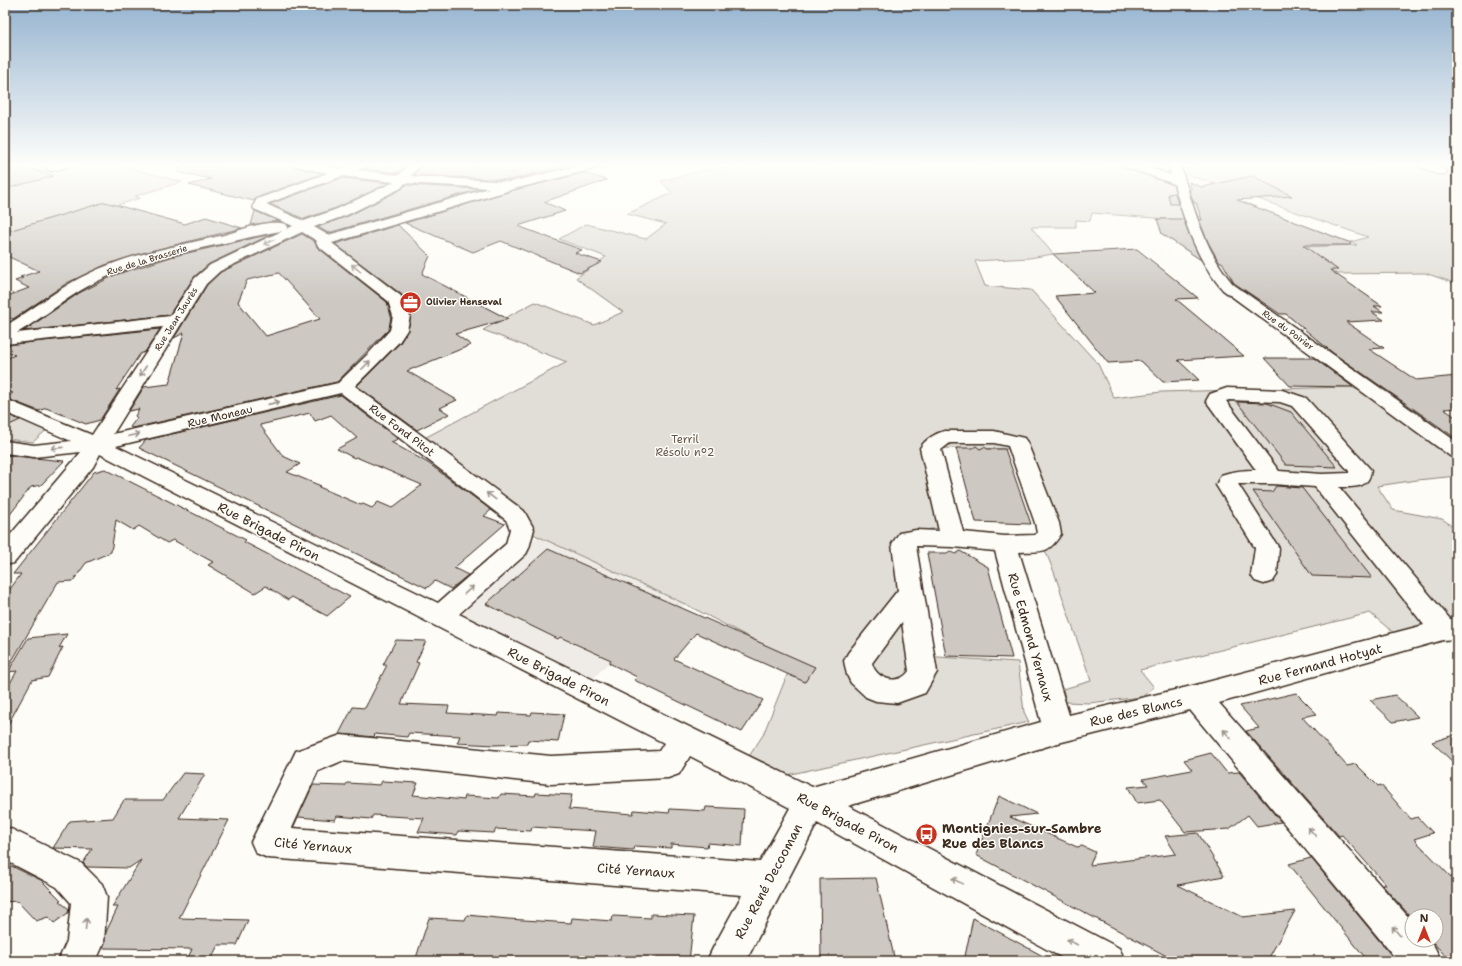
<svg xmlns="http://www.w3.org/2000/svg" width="1462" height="966" viewBox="0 0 1462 966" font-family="'Shantell Sans',sans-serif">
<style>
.built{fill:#efece7}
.green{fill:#e1ded7;stroke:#8e847a}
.building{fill:#cdc8c2;stroke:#3b2a1e;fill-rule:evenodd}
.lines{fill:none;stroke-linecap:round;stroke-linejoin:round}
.minor-casing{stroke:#3b2a1e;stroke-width:3}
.minor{fill:#fdfcf7;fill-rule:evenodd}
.oneway{stroke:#9c938a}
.labels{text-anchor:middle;stroke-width:3;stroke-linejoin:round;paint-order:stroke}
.far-street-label{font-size:9px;fill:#3b2a1e;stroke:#fdfcf7}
.far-poi-label{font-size:9px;font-weight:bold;fill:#3b2a1e;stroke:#fdfcf7;text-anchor:start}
.street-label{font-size:11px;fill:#3b2a1e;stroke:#fdfcf7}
.park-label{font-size:11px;fill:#64574c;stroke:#fdfcf7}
.near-street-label{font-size:13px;fill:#3b2a1e;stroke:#fdfcf7}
.near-poi-label{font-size:13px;font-weight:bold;fill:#3b2a1e;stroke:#fdfcf7;text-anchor:start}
</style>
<rect width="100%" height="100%" fill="#fdfcf7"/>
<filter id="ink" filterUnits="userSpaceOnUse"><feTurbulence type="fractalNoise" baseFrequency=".025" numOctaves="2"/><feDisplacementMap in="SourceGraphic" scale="8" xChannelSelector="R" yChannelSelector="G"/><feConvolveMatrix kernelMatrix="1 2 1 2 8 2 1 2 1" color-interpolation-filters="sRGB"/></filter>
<g filter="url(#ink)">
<path class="built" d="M538 536 685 604 655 635 621 650 592 680 461 616Z"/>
<g class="green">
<path d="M5 164H130L127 167 182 182 135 196 140 198 5 240Z"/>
<path d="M758 164H1142L1175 176 1192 221 1092 213 1090 221 1076 220V227H1031L1053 254 1029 258 975 261 985 286 1031 290 1098 364 1114 398 1161 392 1351 387 1376 398 1457 457V476L1417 480 1377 486 1393 510 1442 519 1457 529V623H1446L1394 633 1370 613 1140 670 1154 687 1142 697 1089 703 1066 702 1063 689 1091 681 1054 572 1042 543V530L1008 449 930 448 941 528 915 531 904 544 922 656 1018 662 1024 712 1029 722 787 775 742 767 763 735 793 660 685 604 522 529 417 442 567 362 483 330 535 302 594 325 623 312 576 278 606 257 559 239 586 224 646 239 666 224 627 214 672 193 661 181 700 171Z"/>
<path d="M1183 164H1457V284L1425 273 1334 274 1300 247 1357 245 1351 242 1368 237 1183 173Z"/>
<path d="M5 407 52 425 33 442 5 439Z"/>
</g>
<g class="building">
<path d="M5 164H15L54 176 5 189Z"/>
<path d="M179 164H292L295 167 323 173 256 198 254 201 189 185 211 179 178 172Z"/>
<path d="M370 164H407L398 173 363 169Z"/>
<path d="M422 164H574L510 180 414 175Z"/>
<path d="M584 173 607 180 544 202 565 211 518 226 582 250 575 253 602 262 580 273 501 241 473 252 405 223 514 190Z"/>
<path d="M1252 176 1292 196 1237 200 1351 243 1350 245H1303L1338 270H1330L1382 306H1374L1383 312H1372L1384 320 1346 322 1384 348 1369 349 1416 380 1457 376V408L1444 409 1457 418V439L1333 353 1286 314H1280L1234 283 1222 262H1219L1208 242 1199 220H1202L1196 203H1194L1191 195 1189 190 1191 189 1189 182 1202 187Z"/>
<path d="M342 178 389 183 336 208 304 219 270 204Z"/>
<path d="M406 185 480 189 328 233 318 227 348 216 402 189Z"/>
<path d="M1175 193 1178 204H1170L1168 194Z"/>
<path d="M105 202 185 224 206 217 242 228 139 254 105 265 67 283 13 319 5 316V297L29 288 15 281 23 278 20 277 39 271 5 255V232Z"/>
<path d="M255 211 279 221 251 225Z"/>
<path d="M1157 219H1183L1201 260 1162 234Z"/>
<path d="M398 225 430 256 422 274 508 319 455 334 471 345 407 371 457 400 440 408 449 414 417 430 357 386 400 343 408 330 411 315 402 295 335 244Z"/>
<path d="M272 234 209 264 194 277 169 315 24 331 79 293 115 275 174 256Z"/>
<path d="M302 234 315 242 317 247 387 302 391 316 389 329 337 382 133 428 130 427 137 418 135 416 139 409 129 411 144 387 169 384 184 333 174 338 207 285 221 272ZM279 273 320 319 266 336 238 302 247 280Z"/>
<path d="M1137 249 1198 298 1176 299 1244 356 1178 360 1199 380 1163 382 1141 361 1108 363 1055 296 1095 293 1053 254Z"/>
<path d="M160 329 145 352 140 354 116 390 120 389 100 420 86 424 46 408 39 411 5 398 13 393 5 390V359L15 355 5 351V345Z"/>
<path d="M1264 358H1314L1353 387 1290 386Z"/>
<path d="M341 395 398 439 391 442 428 463 491 510 484 516 505 524 454 568 468 575 451 589 435 581 427 588 139 448 146 440ZM310 413 315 421 331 415 357 438 337 449 354 458 356 457 422 485 392 508 378 502 372 508 363 504 361 505 319 487 321 486 287 472 300 464 283 456 260 425Z"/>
<path d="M1237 402 1267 403 1291 412 1337 467 1286 465Z"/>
<path d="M5 414 20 420 5 427Z"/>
<path d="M976 446 980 449 984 447 988 449H1005L1031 524 976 522 956 448H973Z"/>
<path d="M5 455 64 461 41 485 31 487 5 521Z"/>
<path d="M105 469 246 540 244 542 350 597 327 616 292 597 288 600 266 586 255 593 208 565 213 562 173 540 167 543 139 526 133 530 116 520 111 552 86 563 73 581 58 582 5 673V596L21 574H13L94 472Z"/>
<path d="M1276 486 1302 488 1372 578 1312 576 1253 491 1272 492Z"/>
<path d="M548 549 675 605 815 667 805 682 696 633 674 659 763 700 742 732 634 680 637 677 609 663 611 660 560 637 558 639 486 604Z"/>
<path d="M950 551 956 554 960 551 988 567 1012 658 946 656 927 553H947Z"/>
<path d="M67 634 59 648 63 647 48 677 32 680 5 730V692L17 671 8 672 28 638Z"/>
<path d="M396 640 426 641 416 662 419 663 401 704 449 706 447 713 498 716 499 713 531 715 532 712 564 714 558 742 528 740 527 744 494 745 457 743 460 736 409 733 407 737 375 734 374 737 339 734 353 707 365 708 387 665H383Z"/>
<path d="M1296 693 1317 714 1302 717 1347 766 1356 764 1378 786 1381 785 1411 819 1418 817 1433 833 1414 839 1451 877 1457 875V961H1450L1431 940H1436V916H1412V918L1382 885H1386L1342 835 1339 836 1246 731 1259 728 1240 706Z"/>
<path d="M1395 695 1418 717 1393 722 1370 700Z"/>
<path d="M1457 734V766L1432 742Z"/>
<path d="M1211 753 1227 773 1239 772 1281 822 1257 826 1248 815 1229 829 1185 832 1160 800 1137 803 1128 787 1148 785 1143 779 1192 770 1184 760Z"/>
<path d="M183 773 205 774 179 818 229 820 179 918 248 920 237 945H218L210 961 187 960 192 949 103 948 106 932 118 907H112L141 860 129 868 87 867 83 863 92 849 53 848 70 821 113 818 124 800H163Z"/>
<path d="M382 781 418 783 413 795 464 800 465 796 499 798 501 794 535 796 536 793 572 795 569 809 633 814 634 810 669 813 670 809 705 811 706 807 744 809 742 846 708 843 707 847 671 844V848L634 846 633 850 593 847 596 831 532 827 531 831 496 829 494 833 458 831 457 835 418 832 424 818 373 815 371 819 337 816 335 820 298 817 313 785 345 786 347 783 380 785Z"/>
<path d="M999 796 1037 814 1010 817 1077 847 1082 846 1095 852 1090 865 1176 854 1165 836 1198 833 1224 876 1178 885 1243 917 1295 911 1267 961H1176L976 855Z"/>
<path d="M1311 858 1396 961H1368L1289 864Z"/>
<path d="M5 863 41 880 61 900 59 901 69 909 68 913 54 923 48 917 36 921 17 901 5 902Z"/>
<path d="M876 878 895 961H821L820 879Z"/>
<path d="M651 914 694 916 689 961 653 958V961H474L460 960 459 961H415L429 918 465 920 467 915 508 919 571 923 572 918 612 921 613 916 651 918Z"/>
<path d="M973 918 1052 961H964Z"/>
</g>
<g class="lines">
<defs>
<g id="minor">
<path d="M53 164H73L71 166 52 171 48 170 46 168 48 166Z"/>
<path d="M293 164H318L340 169 352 164H369L367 166 357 170 399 175 409 164H421L411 176 510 182 586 164H607L605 166 514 189 332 243 401 296 410 316 407 330 399 342 355 386 524 511 534 529 529 548 526 554 459 614 812 787 1041 722 995 551 953 547 916 546 937 672 925 693 897 703 876 701 866 697 851 683 847 675 844 661 848 653 898 590 892 544 899 533 916 530 939 531 920 448C925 440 935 433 945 431H994L1024 438 1027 442 1059 523 1061 534C1048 555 1042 551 1019 552L1069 715 1196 685 1424 625 1315 487 1272 484H1238L1279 548 1277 575 1273 581 1264 584 1255 581 1251 575 1255 548 1216 485 1221 475C1233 471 1243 470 1256 470L1206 401 1210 394 1227 388 1282 390 1306 398 1371 470C1369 489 1354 487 1339 487L1450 619H1457V639L1443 640 1219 703 1412 921V940H1429L1435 948 1441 961H1398L1190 710 1058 743 848 806 1119 948 1125 961H1068L817 823 746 961H707L713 948 742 895 268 858 256 853 251 842 296 751 341 735 551 756 659 751 664 743 100 454 93 467 14 563 5 565V541L81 452 34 457 5 453V441L34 445 71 441 5 412V399L92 435 163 327 5 344V326C34 309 59 287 90 273 132 253 179 246 224 235 242 230 267 219 286 224L288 227 286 229 293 226 254 209 253 206 257 199 328 173 295 166ZM342 176 394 182 337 209 304 221 266 204ZM405 183 489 188 328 235 314 227 347 215 401 188ZM282 231 210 265 195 278 170 316 17 333C46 316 70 294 100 280 137 262 179 253 220 244 241 240 261 234 282 231ZM302 232 317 241 316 243 318 246 388 301 393 316 390 330 370 352 338 383 113 434 206 284 220 271ZM341 393 506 520 510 529 506 544 438 603 116 446ZM1229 400 1280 402 1292 406 1349 471V473L1322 474 1279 471 1226 401ZM950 443H994L1008 446 1035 523 1037 533 1035 535 1005 536 963 532 941 450ZM902 622 909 671C899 686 876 680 872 663ZM690 756 790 808 760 862 292 828 318 771 342 761 551 784 668 778 679 774Z"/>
<path d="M1121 164H1139L1171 175 1168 164H1180C1193 206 1204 250 1233 284L1457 442V458L1450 456 1223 290C1196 259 1185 223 1174 184L1123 166Z"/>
<path d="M1417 164C1428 164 1440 163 1447 172L1445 174H1437L1419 166Z"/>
<path d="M5 826 81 863 102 884 107 897 104 943 96 961H58L67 941 71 903 57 887 5 860Z"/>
</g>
</defs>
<use href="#minor" class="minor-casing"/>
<use href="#minor" class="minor"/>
</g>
<defs><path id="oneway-shaft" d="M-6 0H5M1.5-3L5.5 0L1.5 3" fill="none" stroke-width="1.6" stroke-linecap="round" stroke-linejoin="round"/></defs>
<g class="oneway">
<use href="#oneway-shaft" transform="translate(269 242) rotate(156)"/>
<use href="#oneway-shaft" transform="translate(356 268) rotate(-141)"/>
<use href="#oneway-shaft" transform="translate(366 365) rotate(-45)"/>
<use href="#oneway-shaft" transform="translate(143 371) rotate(123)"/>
<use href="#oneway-shaft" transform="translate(274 403) rotate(-13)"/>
<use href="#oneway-shaft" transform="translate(134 435) rotate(-13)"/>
<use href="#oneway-shaft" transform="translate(57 448) rotate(174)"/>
<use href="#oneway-shaft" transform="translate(491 496) rotate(-143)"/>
<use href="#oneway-shaft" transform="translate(469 590) rotate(-41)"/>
<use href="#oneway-shaft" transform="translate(1227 734) rotate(-131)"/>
<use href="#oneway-shaft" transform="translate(1312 832) rotate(-131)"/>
<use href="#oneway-shaft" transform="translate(957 881) rotate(-152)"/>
<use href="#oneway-shaft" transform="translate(86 924) rotate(-85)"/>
<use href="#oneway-shaft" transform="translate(1396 931) rotate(-131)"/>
<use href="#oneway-shaft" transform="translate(1072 942) rotate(-152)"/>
</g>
</g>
<linearGradient id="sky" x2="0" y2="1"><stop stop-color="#96b4d0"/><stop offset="0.55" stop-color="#fefefb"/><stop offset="1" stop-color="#fefefb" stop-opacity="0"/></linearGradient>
<rect width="1462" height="299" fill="url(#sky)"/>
<defs>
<symbol id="office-disc" viewBox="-11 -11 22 22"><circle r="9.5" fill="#c8321e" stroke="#fdfcf7"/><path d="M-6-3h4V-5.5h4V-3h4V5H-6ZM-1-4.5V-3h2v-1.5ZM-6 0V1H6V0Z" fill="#fff"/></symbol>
<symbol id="bus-disc" viewBox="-11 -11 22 22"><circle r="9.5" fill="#c8321e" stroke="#fdfcf7"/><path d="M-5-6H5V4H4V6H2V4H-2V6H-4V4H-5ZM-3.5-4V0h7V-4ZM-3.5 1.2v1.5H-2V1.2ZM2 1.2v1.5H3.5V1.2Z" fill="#fff"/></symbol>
</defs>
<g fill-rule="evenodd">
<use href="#office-disc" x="398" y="290" width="25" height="25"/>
<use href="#bus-disc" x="914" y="822" width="25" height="25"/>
</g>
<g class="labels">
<g class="far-street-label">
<text transform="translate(147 260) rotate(-17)" y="3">Rue de la Brasserie</text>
<text transform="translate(176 319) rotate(-58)" y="3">Rue Jean Jaurès</text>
<text transform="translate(1288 330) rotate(36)" y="3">Rue du Poirier</text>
</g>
<g class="far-poi-label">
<text x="426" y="305">Olivier Henseval</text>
</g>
<g class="street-label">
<text transform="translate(220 416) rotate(-13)" y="4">Rue Moneau</text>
<text transform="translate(402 430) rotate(37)" y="4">Rue Fond Pitot</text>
</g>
<g class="park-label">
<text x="685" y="443">Terril<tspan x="685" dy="13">Résolu n°2</tspan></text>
</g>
<g class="near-street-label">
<text transform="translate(269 531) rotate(27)" y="5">Rue Brigade Piron</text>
<text transform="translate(1031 637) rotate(74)" y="5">Rue Edmond Yernaux</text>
<text transform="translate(1320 664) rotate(-15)" y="5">Rue Fernand Hotyat</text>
<text transform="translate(559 676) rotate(27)" y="5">Rue Brigade Piron</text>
<text transform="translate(1136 711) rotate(-13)" y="5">Rue des Blancs</text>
<text transform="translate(848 822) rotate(28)" y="5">Rue Brigade Piron</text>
<text transform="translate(313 845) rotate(5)" y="5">Cité Yernaux</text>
<text transform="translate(636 870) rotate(4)" y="5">Cité Yernaux</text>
<text transform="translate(768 881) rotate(-62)" y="5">Rue René Decooman</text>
</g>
<g class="near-poi-label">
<text x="942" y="833">Montignies-sur-Sambre<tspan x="942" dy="15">Rue des Blancs</tspan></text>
</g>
</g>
<rect width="1462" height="966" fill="none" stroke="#fdfcf7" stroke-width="20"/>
<rect x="10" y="10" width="1442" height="946" fill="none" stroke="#3b2a1e" stroke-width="1.5" filter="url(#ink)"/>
<g transform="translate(1424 928)"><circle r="19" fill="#fdfcf7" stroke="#afa8a0"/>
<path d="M0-3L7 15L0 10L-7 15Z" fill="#c8321e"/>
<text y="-6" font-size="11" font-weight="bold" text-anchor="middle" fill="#3b2a1e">N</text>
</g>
</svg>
